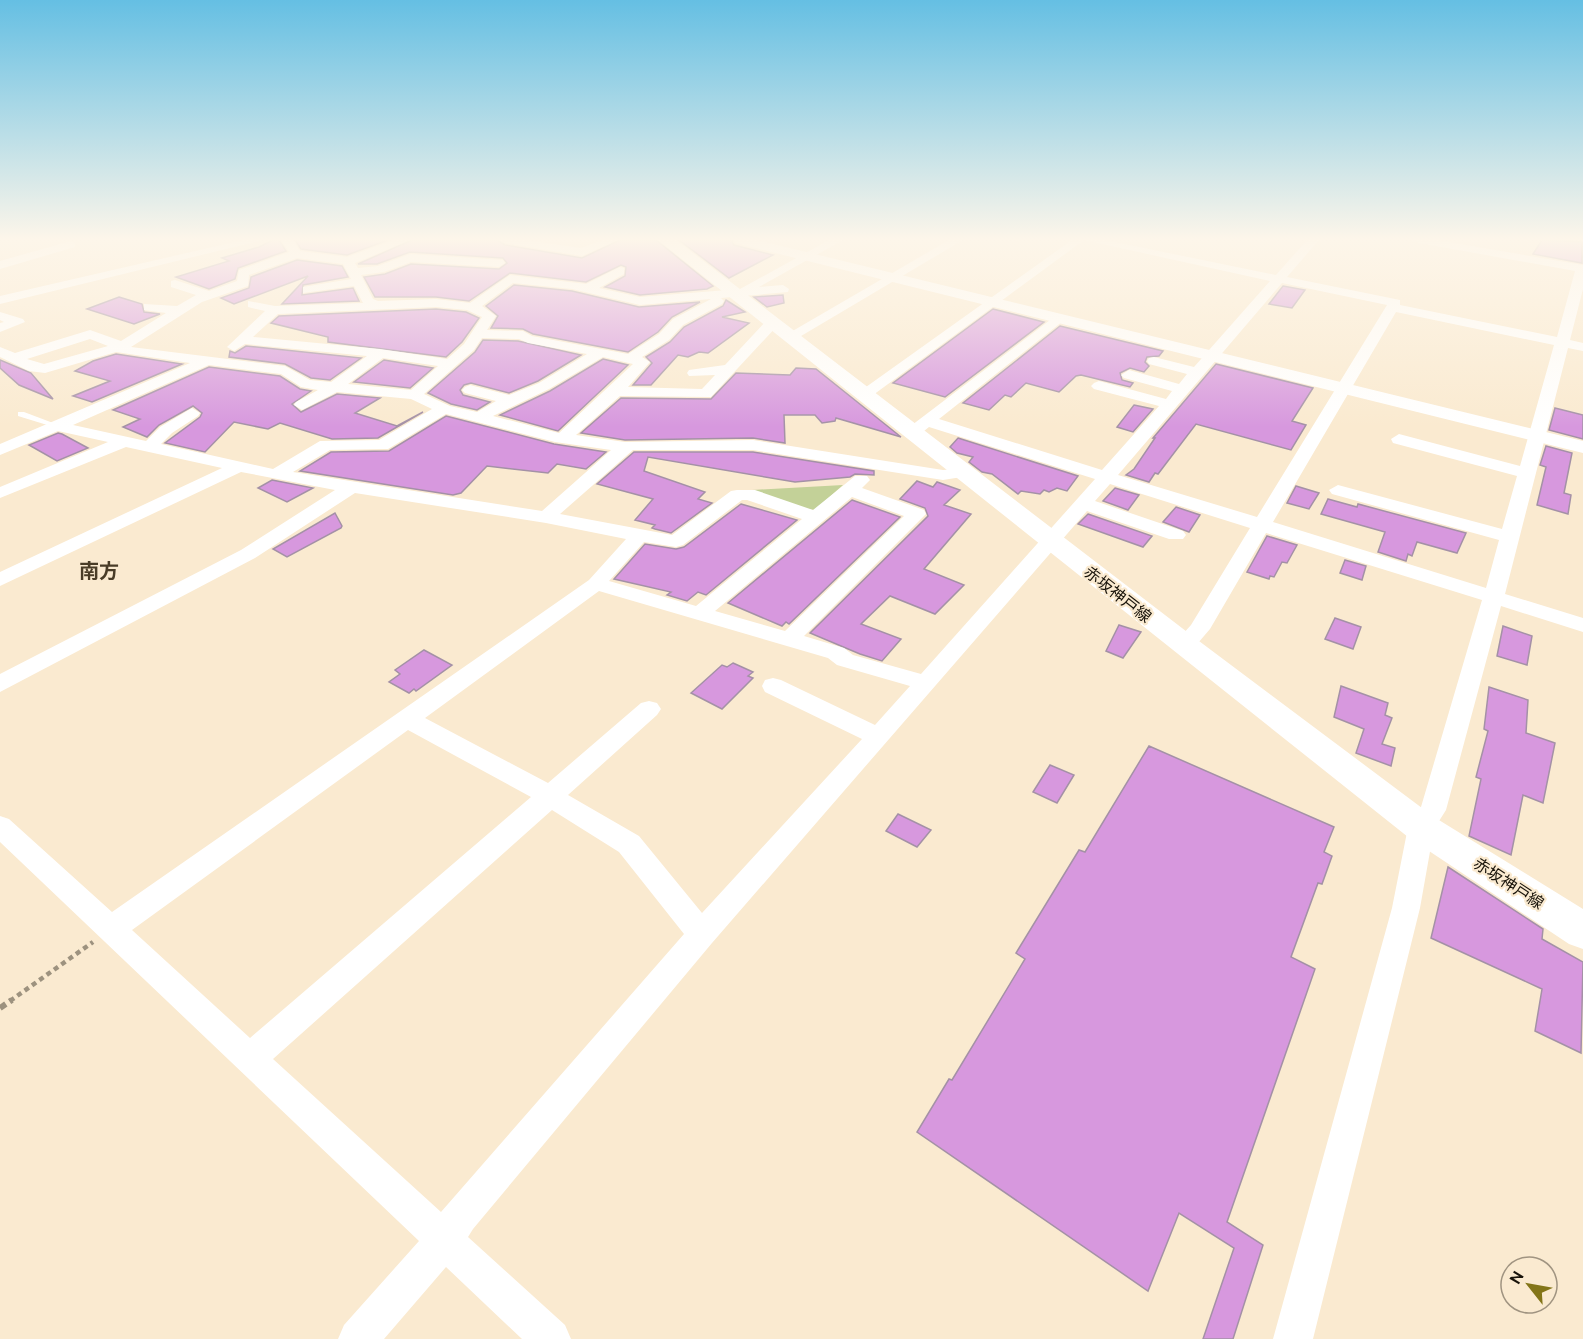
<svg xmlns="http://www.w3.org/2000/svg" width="1583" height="1339" viewBox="0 0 1583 1339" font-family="Ubuntu,'Noto Sans JP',sans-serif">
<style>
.green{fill:#c3d198}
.building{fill:#d798de;stroke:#a491a6;stroke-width:1.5}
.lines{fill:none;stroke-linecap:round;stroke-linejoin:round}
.path-far1{stroke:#9d927f;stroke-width:4.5;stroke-dasharray:5 4;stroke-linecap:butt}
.path{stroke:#9d927f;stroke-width:6;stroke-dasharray:7 4.5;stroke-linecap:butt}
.service{fill:#fff;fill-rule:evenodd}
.minor{fill:#fff;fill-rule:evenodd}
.tertiary{fill:#fff;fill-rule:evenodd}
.secondary{fill:#fff;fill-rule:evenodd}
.labels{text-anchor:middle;stroke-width:4.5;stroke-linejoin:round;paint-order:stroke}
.street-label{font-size:16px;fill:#18130a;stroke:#faead0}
.quarter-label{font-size:20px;font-weight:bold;fill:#493c27;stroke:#faead0}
</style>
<rect width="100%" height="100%" fill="#faead0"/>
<path class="green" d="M843 485 815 510 805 509 752 490Z"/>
<g class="building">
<path d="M273 240H279L286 251 238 268 235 279 209 289 176 277 229 261 222 258 259 247Z"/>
<path d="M295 240H388L347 255 301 249Z"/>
<path d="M412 240H497L505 245 582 258 620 240H656L713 286 707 289 640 295 605 287 625 276 626 267 621 265 586 282 510 273 469 301 436 297H375L364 277 385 274 411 264 499 269 507 263 503 258 410 252 377 264H358Z"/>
<path d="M679 240H731L734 245 773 255 729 278Z"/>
<path d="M1542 240 1582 242V263L1533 254Z"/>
<path d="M297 260 342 266 348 277 303 285 302 295 353 288 359 301 282 304 308 276 234 304 221 298 249 288 251 277Z"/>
<path d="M514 285 572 291 639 307 700 302 672 317 658 332 628 352 533 334 523 329 491 328 498 316 486 306Z"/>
<path d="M1283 286 1305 290 1292 308 1269 304Z"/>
<path d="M783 295 784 303 767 307 754 297Z"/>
<path d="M119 297 142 304 144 312 160 314 134 324 87 309Z"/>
<path d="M726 300 745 312 722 317 749 323 708 353 699 352 688 357 678 355 651 385H633L652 363 646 357 670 342 684 327 723 306Z"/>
<path d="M436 309 466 312 479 318 462 342 446 357 328 342V337L271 323 279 316Z"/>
<path d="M993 309 1044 322 945 397 893 383Z"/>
<path d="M1060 326 1163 351 1159 356 1147 357 1145 362 1149 366 1144 372 1130 368 1120 373 1122 380 1133 383 1130 387 1081 375 1076 376 1059 392 1026 383 1011 397 1005 395 989 410 963 403Z"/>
<path d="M483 340 518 341 581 355 538 381 509 393 471 383 464 385 460 390 463 395 490 402 477 410 451 404 428 393 475 352Z"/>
<path d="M246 346 361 358 330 380 311 378 285 364 229 357 230 351 235 353Z"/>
<path d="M116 354 182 364 92 402 73 396 110 381 75 371 93 361Z"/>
<path d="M603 359 628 365 558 431 500 415 550 391Z"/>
<path d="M0 360 31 373 53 399 19 385 0 368Z"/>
<path d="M384 360 433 368 410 388 354 382Z"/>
<path d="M1216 364 1313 388 1292 421 1306 425 1291 450 1196 424 1158 474 1155 473 1149 482 1126 475 1134 469 1155 438H1153Z"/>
<path d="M209 367 280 376 300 389 311 391 292 404 301 412 337 394 380 398 355 413 397 426 423 412 378 438 332 439 280 423 268 429 234 422 205 452 165 443 200 417 202 413 193 406 159 425 147 437 123 427 140 419 113 410Z"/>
<path d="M796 368 816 369 901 437 836 418 835 421 822 423 815 415H784L785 443 753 438 625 440 581 433 621 398 711 399 736 373 790 375Z"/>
<path d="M1134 405 1153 409 1133 432 1117 427Z"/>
<path d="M1555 408 1583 415V439L1549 430Z"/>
<path d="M446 416 554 444 606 452 586 469 557 464 548 473 487 466 461 493 453 495 300 471 331 452 389 451Z"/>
<path d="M58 433 62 434 88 448 57 461 29 445Z"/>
<path d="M958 438 1078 476 1067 491 1057 488 1049 492 1044 490 1040 494 1021 491 1018 494 992 474 982 472 969 462 973 457 957 453 950 447Z"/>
<path d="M1546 446 1572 453 1564 493 1571 495 1568 514 1537 505 1546 467 1540 465Z"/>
<path d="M634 452H753L874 471V475L855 474 850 477 795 482 648 457 644 471 705 492 698 499 712 503 671 533 655 529 652 528 655 525 635 520 653 499 597 484Z"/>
<path d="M272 480 313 488 287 502 258 488Z"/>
<path d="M917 481 933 487 937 482 960 490 944 505 971 514 924 569 964 585 935 614 890 596 861 624 901 639 882 661 860 654 810 633 928 516 925 508 900 499Z"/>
<path d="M1296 486 1319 493 1309 509 1287 503Z"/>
<path d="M1115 488 1139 495 1128 510 1103 501Z"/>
<path d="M1328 499 1357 507 1358 504 1466 533 1457 553 1417 542 1412 556 1408 554 1406 561 1378 552 1385 532 1321 514Z"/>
<path d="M852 500 900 517 789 624 786 622 782 626 728 603Z"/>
<path d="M741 504 797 520 706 595 698 592 687 601 667 595 671 592 614 579 645 544 676 549 684 547Z"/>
<path d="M1176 507 1200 515 1189 532 1163 522Z"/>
<path d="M335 513 342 526 341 528 287 557 273 549Z"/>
<path d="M1088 514 1152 536 1143 547 1078 524Z"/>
<path d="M1267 536 1297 545 1287 563 1282 562 1274 577 1270 576 1269 579 1247 572Z"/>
<path d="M1345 560 1366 566 1362 580 1340 573Z"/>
<path d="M1335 618 1361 627 1353 649 1325 639Z"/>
<path d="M1119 625 1141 632 1123 658 1106 651Z"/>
<path d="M1503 626 1532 636 1527 665 1497 656Z"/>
<path d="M424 650 452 665 416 691 414 689 409 693 389 682 400 674 395 670Z"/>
<path d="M733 663 753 672 748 676 753 678 722 709 691 693 722 665 727 667Z"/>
<path d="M1341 686 1388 703 1385 715 1392 718 1382 744 1395 748 1391 766 1356 753 1364 729 1334 717Z"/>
<path d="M1489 687 1528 700 1526 733 1555 743 1543 803 1523 795 1511 855 1469 836 1481 779 1476 777 1488 731 1484 729Z"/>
<path d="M1149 746 1334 827 1324 852 1332 856 1322 884 1318 883 1291 957 1315 969 1227 1222 1263 1245 1233 1339H1203L1234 1248 1179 1213 1148 1291 917 1132 949 1079 952 1080 1025 959 1016 953 1079 850 1085 852Z"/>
<path d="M1050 765 1074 775 1057 803 1033 792Z"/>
<path d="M898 814 931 830 917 847 886 831Z"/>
<path d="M1448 867 1543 929 1542 939 1583 962 1581 1053 1535 1031 1542 989 1431 938Z"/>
</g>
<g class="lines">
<path class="path-far1" d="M10 1001 93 942"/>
<path class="path" d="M0 1008 12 1000"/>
<path class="service" d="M18 412H24L61 426 57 428 18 416Z"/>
<g class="minor">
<path d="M243 240H263L0 304V296Z"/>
<path d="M281 240H293L300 251 347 257 394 240H410L355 263 358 268 378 266 410 254 503 260 505 263 499 267 411 262 384 272 361 275 373 299 378 301 436 299 470 303 510 275 586 284 620 267 624 268V274L599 288 640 297 740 289 829 240H843L759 287 783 285 789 289 788 292 721 298 724 301 722 304 683 325 669 340 642 357 650 362 628 387 702 389 715 375 689 376 687 373 689 370 725 365 768 319H778V325L711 397 620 396 576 435 625 442 753 440 943 470 968 468 971 472 968 476 943 480 753 450H633L560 514 672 535 731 491 737 490H755L813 510 855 476H867L870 480 862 488 924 510 926 514 804 636 844 648 853 655 921 674 1095 479 929 427 924 431H912L910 428 912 425 1058 314 1065 318 1063 321 939 419 1102 470 1159 406 1094 389 1091 386 1094 383 1099 381 1166 399 1172 391 1124 378 1121 375 1129 370 1179 384 1187 374 1149 364 1147 361 1149 358 1154 357 1194 367 1270 281 1084 240 869 398H859L856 395 859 392 1072 240H1105L1276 275 1307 240H1319L1287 277 1400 300V305L1557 337 1575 271 1419 243 1413 240H1437L1583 265V289L1570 340 1583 343V351L1568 348 1505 594 1583 618V632L1501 606 1446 810 1434 829 1420 908 1313 1339H1273L1392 908 1408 827 1421 807 1482 600 1266 533 1210 629 1192 650H1176L1173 645 1191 625 1250 528 1110 484 1095 501 1183 531 1186 535 1183 539H1169L1087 511 712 943 473 1229 468 1237 565 1325 571 1339H522L446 1267 384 1339H338L344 1325 419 1241 0 842V816L9 819 112 912 589 580 626 539 546 523 355 493 255 558 0 692V674L241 550 335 490 241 472 0 586V572L222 468 126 447 0 498V487L108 442 58 431 0 455V444L190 363 116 352 45 373 29 371 0 357V347L15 353 90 330 121 341 166 313 144 310V304L177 306 196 295 171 287V281L175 280 209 291 237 281 239 270 289 252ZM297 258 343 264 351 279 303 287V293L354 286 363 303 275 306 248 301V307L265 311 227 347 234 351 245 344 367 356 331 382 310 380 285 366 131 347 202 302 248 286 249 275ZM513 283 572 289 640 305 711 299 673 319 659 334 628 354 532 336 523 331 487 330 496 316 482 306ZM1282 283 1387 305 1257 517 1118 475ZM436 307 467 310 482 317 464 344 447 359 380 349 253 337 278 314ZM1396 312 1554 345 1520 466 1399 434 1391 439 1393 443 1517 476 1502 529 1338 485 1329 490 1332 494 1499 540 1486 588 1273 522ZM482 338 519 339 528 343 587 354 539 383 509 395 470 385 465 387 462 390 465 393 496 401 477 412 450 406 424 394 474 350ZM90 339 108 346 44 364 27 359ZM603 357 633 364 559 433 493 416 549 389ZM383 358 438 366 411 390 348 384ZM209 365 281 374 301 387 318 390 296 402 294 405 302 410 337 392 411 399 432 409 379 440 320 441 273 469 161 444 172 433 198 416 200 413 192 408 160 427 146 441 73 425ZM446 414 555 442 611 450 542 511 293 472 330 450 388 449ZM852 497 904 516 785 631 715 611ZM742 500H747L802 519 696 606 609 581 644 542 676 547 683 545ZM599 591 828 658 837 665 910 686 875 725 781 680 773 678 765 680 762 686 765 692 862 739 702 913 639 836 568 795 657 715 661 709 657 703 649 701 641 703 548 783 425 718ZM408 730 531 797 250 1038 132 930ZM552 810 619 852 684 934 441 1212 273 1059Z"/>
<path d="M499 240H525L581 248 603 240H618L582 256 505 243Z"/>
<path d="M949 240H963L796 339H786L784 336Z"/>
<path d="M71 241 75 243V247L0 269V261Z"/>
<path d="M0 312 23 319 25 322 0 332V323L4 322 0 320Z"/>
</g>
<path class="tertiary" d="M733 240H757L1583 441V453L735 243Z"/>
<path class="secondary" d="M658 240H676L1195 638 1434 817 1583 909V949L1569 944 1408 837Z"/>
</g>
<linearGradient id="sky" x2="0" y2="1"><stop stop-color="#65bfe3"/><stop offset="0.56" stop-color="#fdf6ea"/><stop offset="1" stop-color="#fdf6ea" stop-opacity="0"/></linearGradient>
<rect width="1583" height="427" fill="url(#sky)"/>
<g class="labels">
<g class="street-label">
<text transform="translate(1118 594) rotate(38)" y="6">赤坂神戸線</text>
<text transform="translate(1509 883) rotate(33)" y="6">赤坂神戸線</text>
</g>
<g class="quarter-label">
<text x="99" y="578">南方</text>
</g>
</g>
<g transform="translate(1529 1285) rotate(301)"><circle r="28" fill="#faead0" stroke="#a09481" stroke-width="1.5"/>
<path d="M0-4.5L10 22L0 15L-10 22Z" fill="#837518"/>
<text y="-9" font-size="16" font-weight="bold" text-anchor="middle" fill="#18130a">N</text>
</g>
</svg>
